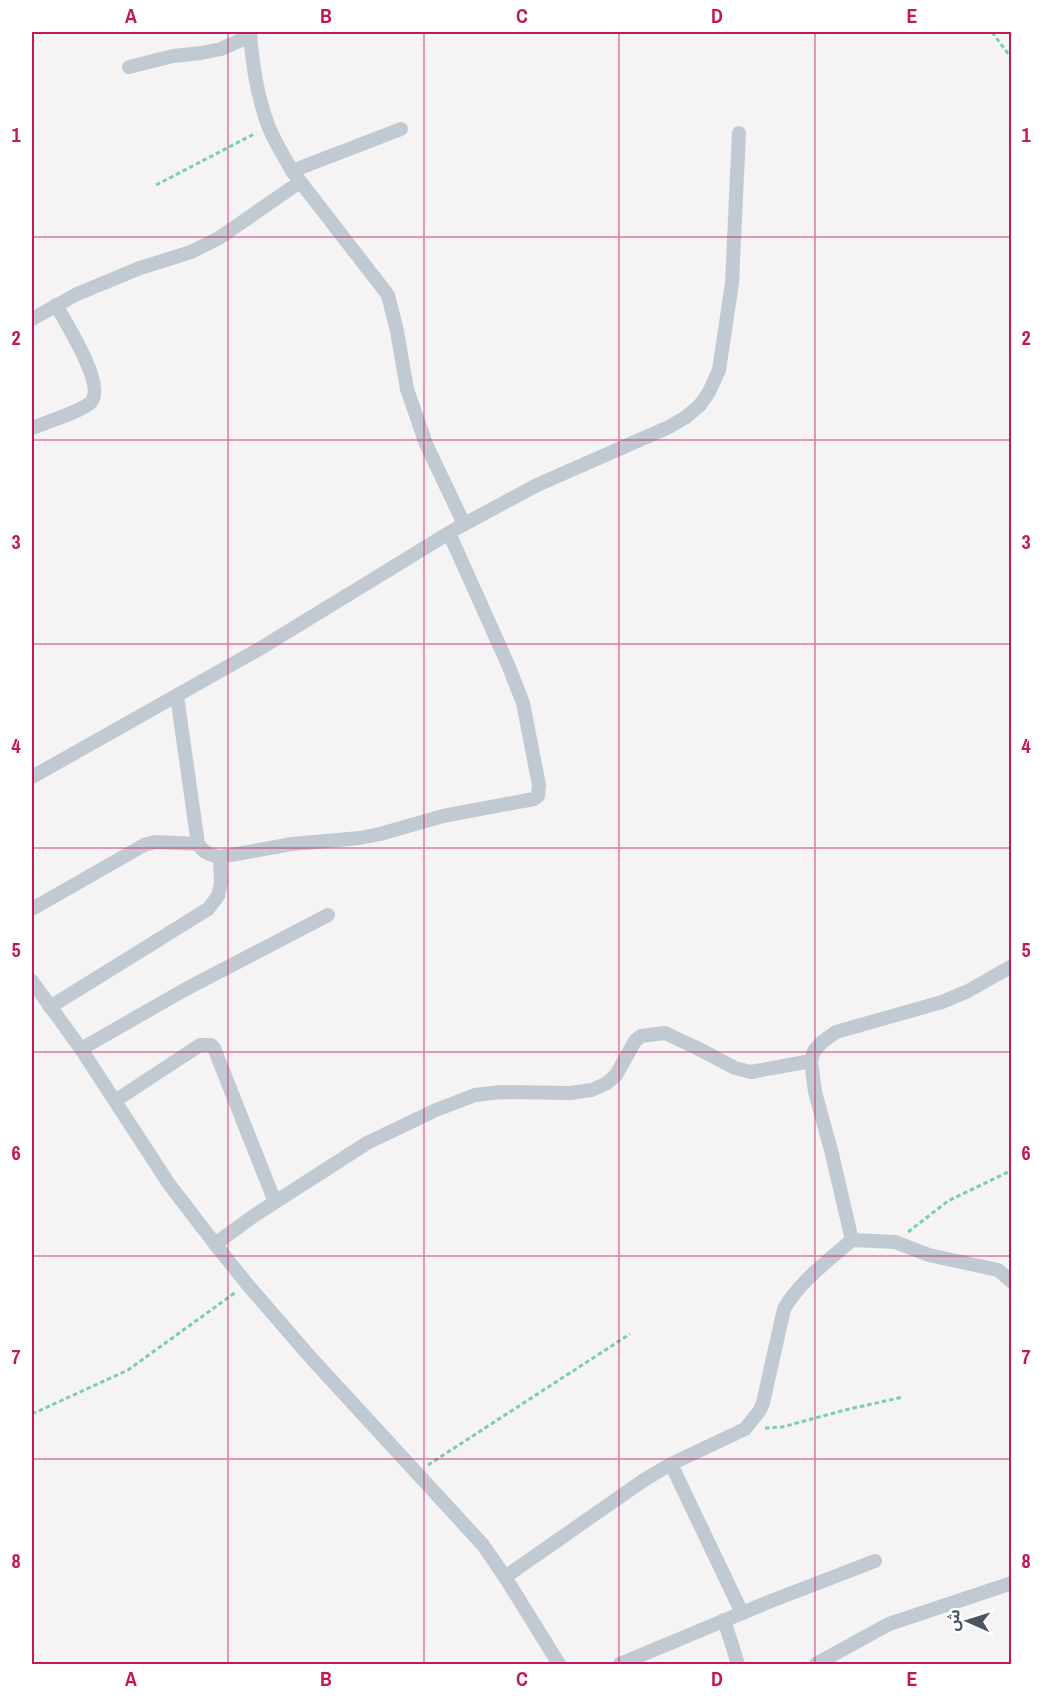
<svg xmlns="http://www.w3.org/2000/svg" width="1043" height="1696" viewBox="0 0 1043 1696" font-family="'Archivo Narrow','Noto Sans Arabic',sans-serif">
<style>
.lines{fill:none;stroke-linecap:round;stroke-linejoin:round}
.path{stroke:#7ad0a6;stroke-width:3;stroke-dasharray:4.5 3;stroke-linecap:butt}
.street{stroke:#c1cad2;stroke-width:14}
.grid{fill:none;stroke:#c2185b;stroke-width:1.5;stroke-opacity:0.55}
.neatline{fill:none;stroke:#c2185b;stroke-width:2}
.grid-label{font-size:20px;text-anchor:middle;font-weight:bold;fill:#c2185b}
</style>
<rect width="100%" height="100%" fill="#f5f3f3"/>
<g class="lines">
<g class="path">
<path d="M992 32 1012 59"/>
<path d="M156 185 256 133"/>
<path d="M908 1232 948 1201 1012 1170"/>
<path d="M32 1414 128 1370 236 1292"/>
<path d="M765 1428 782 1427 845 1410 903 1397"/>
<path d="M428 1465 630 1334"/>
</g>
<g class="street">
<path d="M250 32C252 63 257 95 268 125 274 141 284 156 292 171L388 295 397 331 407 389 426 444 464 524"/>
<path d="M129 67 173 56 201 53 221 49 250 36"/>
<path d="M292 171 401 129"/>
<path d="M32 319 77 294 140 268 191 252 219 238 300 182"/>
<path d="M32 428C44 423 83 411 91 402 106 385 66 323 56 305"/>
<path d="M177 696 198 844C204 853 210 855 220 857L292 844 360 838 380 834 443 816 534 799 538 796 539 785 523 703 509 667 449 533"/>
<path d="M32 777 261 648 457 528 537 485 669 427 686 417 700 405 709 392 719 370 732 283 739 133"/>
<path d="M32 909 144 845 155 842 198 844"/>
<path d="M32 981 81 1049 169 1184 215 1244 247 1284 312 1359 483 1545 505 1577 559 1664"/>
<path d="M50 1007 208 909 218 896 221 883 220 857"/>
<path d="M81 1049 184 990 328 915"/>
<path d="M115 1101 200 1045H211L214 1048 275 1202"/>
<path d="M852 1240 895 1242 929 1255 998 1270 1012 1282"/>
<path d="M215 1244 255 1215 367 1143 436 1110 475 1095 501 1092 570 1093 592 1090 607 1083 616 1075 635 1041 641 1036 665 1033 697 1048 735 1068 751 1072 811 1061"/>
<path d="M671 1464 742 1613"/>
<path d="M505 1577 644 1480 671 1464 745 1429 760 1410 763 1403 784 1309C800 1281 828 1261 852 1240L831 1150 815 1092 811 1061 814 1051 822 1042 836 1032 942 1002 968 991 1012 966"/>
<path d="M724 1620 738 1664"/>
<path d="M620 1664 771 1601 875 1561"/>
<path d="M816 1664 889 1624 1012 1583"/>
</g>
</g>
<path class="grid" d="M228 32V1664M424 32V1664M619 32V1664M815 32V1664M32 237H1012M32 440H1012M32 644H1012M32 848H1012M32 1052H1012M32 1256H1012M32 1459H1012"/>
<rect width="1043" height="1696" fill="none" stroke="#ffffff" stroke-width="66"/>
<g transform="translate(968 1621) rotate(273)" stroke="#ffffff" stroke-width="4.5" paint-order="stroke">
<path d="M0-4.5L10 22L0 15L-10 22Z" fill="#4a5661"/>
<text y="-9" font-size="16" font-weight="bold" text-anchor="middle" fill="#4a5661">ش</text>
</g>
<rect x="33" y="33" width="977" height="1630" class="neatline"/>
<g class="grid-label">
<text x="131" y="23">A</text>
<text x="326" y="23">B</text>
<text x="522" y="23">C</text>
<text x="717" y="23">D</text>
<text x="912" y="23">E</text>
<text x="16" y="142">1</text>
<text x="1026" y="142">1</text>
<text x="16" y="345">2</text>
<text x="1026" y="345">2</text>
<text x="16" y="549">3</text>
<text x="1026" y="549">3</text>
<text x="16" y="753">4</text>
<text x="1026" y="753">4</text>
<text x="16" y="957">5</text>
<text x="1026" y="957">5</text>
<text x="16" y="1160">6</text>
<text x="1026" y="1160">6</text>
<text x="16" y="1364">7</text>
<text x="1026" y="1364">7</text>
<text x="16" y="1568">8</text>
<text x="1026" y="1568">8</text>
<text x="131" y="1686">A</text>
<text x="326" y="1686">B</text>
<text x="522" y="1686">C</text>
<text x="717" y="1686">D</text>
<text x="912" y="1686">E</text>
</g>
</svg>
